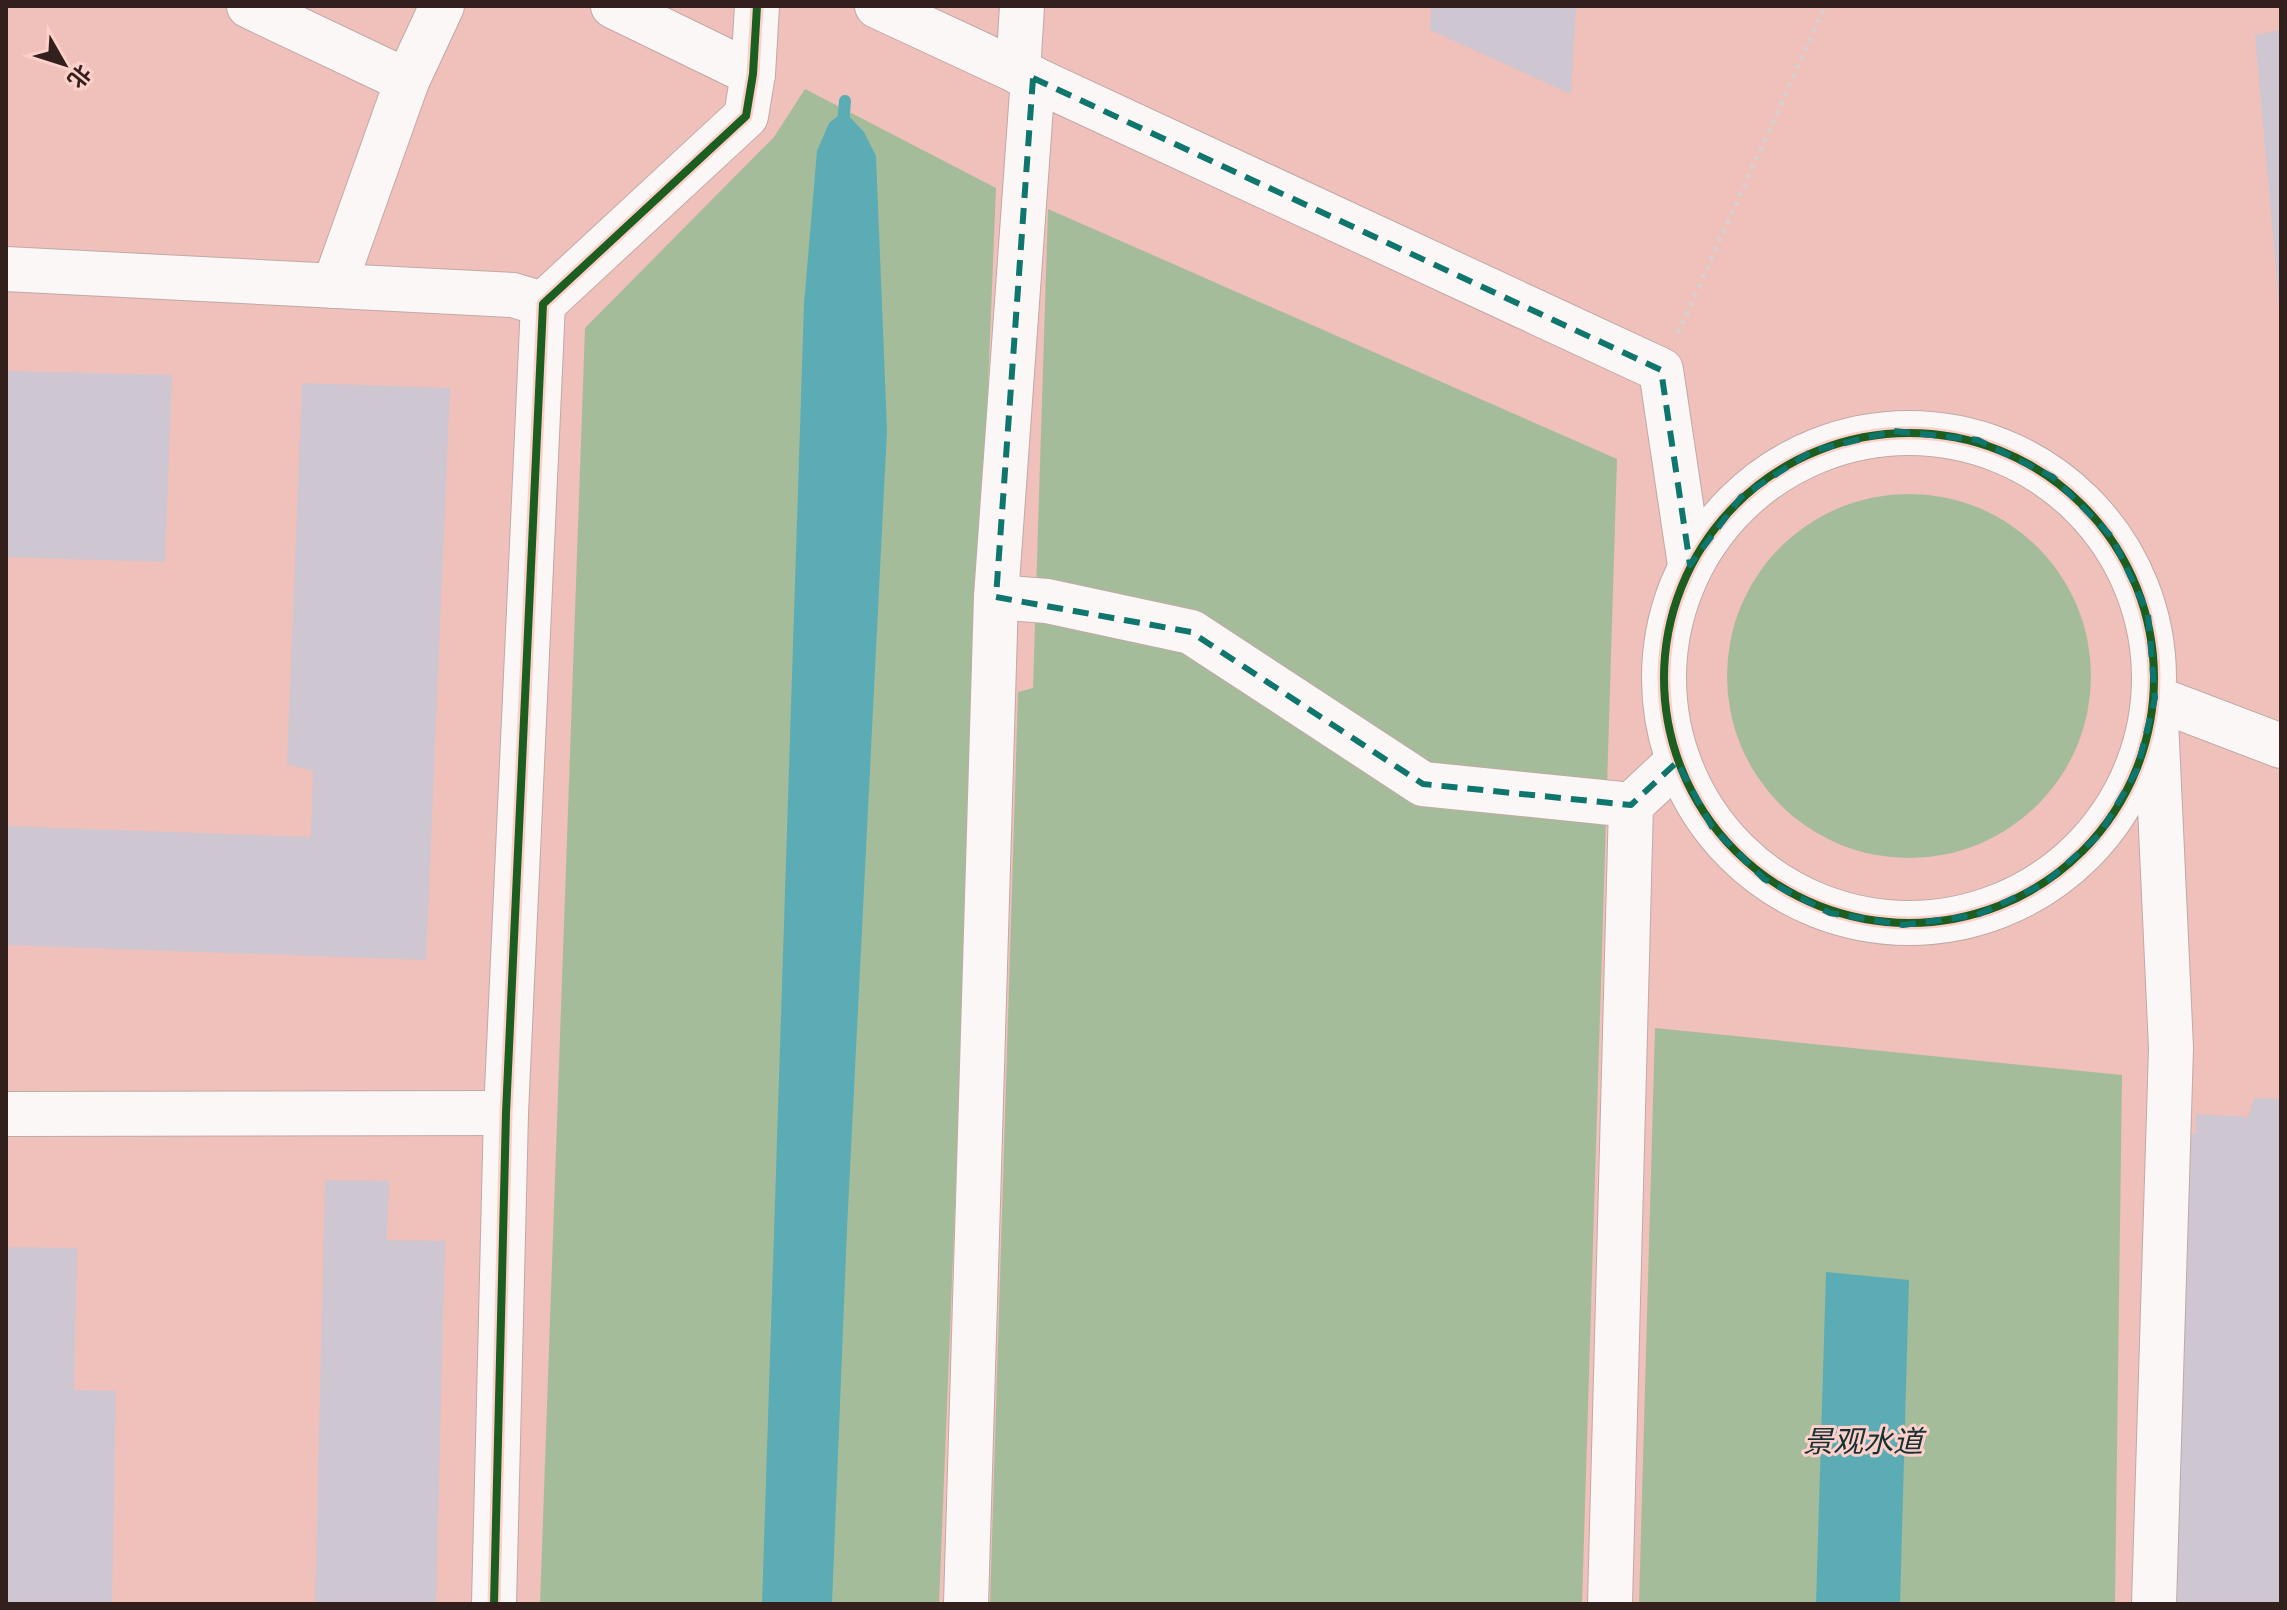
<svg xmlns="http://www.w3.org/2000/svg" width="2287" height="1610" viewBox="0 0 2287 1610" font-family="'Source Serif 4','Noto Sans SC',serif">
<style>
.built{fill:#f0c0ba}
.green{fill:#a5bc9a}
.water{fill:#5cacb6}
.lines{fill:none;stroke-linecap:round;stroke-linejoin:round}
.stream{stroke:#5cacb6;stroke-width:12}
.building{fill:#cec6d1}
.minor-casing{stroke:#c0a9a6;stroke-width:46}
.path{stroke:#d8cfce;stroke-width:5;stroke-dasharray:4 6;stroke-linecap:butt}
.minor{stroke:#fcf7f7;stroke-width:44}
.cycleway-casing{stroke:#fdd0ca;stroke-width:13}
.cycleway{stroke:#1b5e20;stroke-width:8}
.marked{fill:none;stroke:#0f766e;stroke-width:6;stroke-dasharray:16 10;stroke-linejoin:round}
.labels{text-anchor:middle;stroke-width:6;stroke-linejoin:round;paint-order:stroke}
.water-label{font-size:30px;font-style:italic;fill:#163034;stroke:#fdd0ca}
</style>
<rect width="100%" height="100%" fill="#e9cbc7"/>
<rect class="built" x="6" y="6" width="2275" height="1598"/>
<g class="green">
<path d="M805 89 996 188 939 1604H540L585 328 774 137Z"/>
<path d="M1048 209 1617 459 1582 1604H990L1018 692 1033 688Z"/>
<circle cx="1909" cy="676" r="182"/>
<path d="M1655 1028 2122 1075 2115 1604H1639Z"/>
</g>
<g class="water">
<path d="M844 111 864 132 876 156 887 430 847 1229 832 1604H762L804 304 817 151 829 123Z"/>
<path d="M1826 1272 1909 1280 1900 1604H1816Z"/>
</g>
<g class="lines">
<path class="stream" d="M843 126 845 101"/>
</g>
<g class="building">
<path d="M1431 6H1576L1571 94 1430 30Z"/>
<path d="M2281 30V304H2279L2255 35Z"/>
<path d="M6 371 172 375 165 562 6 557Z"/>
<path d="M302 383 450 388 426 960 6 945V826L311 837 313 771 287 764Z"/>
<path d="M2254 1098 2281 1099V1604H2164L2178 1134H2196V1114L2248 1117Z"/>
<path d="M325 1180 389 1181 387 1240 445 1241 436 1604H315Z"/>
<path d="M6 1247 77 1248 74 1390 116 1391 112 1604H6Z"/>
</g>
<g class="lines">
<defs>
<g id="minor">
<path d="M249 6 407 81"/>
<path d="M613 6 753 74"/>
<path d="M877 6 1661 370 1690 565"/>
<path d="M1018 72 1022 6"/>
<path d="M6 269 513 295 543 304"/>
<path d="M334 286 407 81 442 6"/>
<circle cx="1909" cy="678" r="245"/>
<path d="M996 597 1047 601 1191 632 1423 784 1631 805"/>
<path d="M6 1114 506 1113"/>
<path d="M494 1604 506 1113 543 304 746 116 753 74 757 6"/>
<path d="M966 1604 996 597 1033 78"/>
<path d="M1610 1604 1631 805 1677 762"/>
<path d="M2154 1604 2171 1048 2155 698 2281 746"/>
</g>
</defs>
<use href="#minor" class="minor-casing"/>
<path class="path" d="M1678 333 1825 6"/>
<use href="#minor" class="minor"/>
<defs>
<g id="cycleway">
<circle cx="1909" cy="678" r="245"/>
<path d="M494 1604 506 1113 543 304 746 116 753 74 757 6"/>
</g>
</defs>
<use href="#cycleway" class="cycleway-casing"/>
<use href="#cycleway" class="cycleway"/>
</g>
<path class="marked" d="M1033 78 1661 370 1690 565 1741 497 1812 451 1894 431 1978 440 2053 477 2112 537 2148 614 2155 698 2137 770 2100 834 2044 884 1977 915 1903 925 1830 913 1764 879 1712 827 1677 762 1631 805 1423 784 1191 632 996 597Z"/>
<g class="labels">
<g class="water-label">
<text x="1863" y="1452">景观水道</text>
</g>
</g>
<rect width="2287" height="1610" fill="none" stroke="#331f1c" stroke-width="16"/>
<g transform="translate(64 64) rotate(129)" stroke="#fdd0ca" stroke-width="6" paint-order="stroke">
<path d="M0-6L14 30L0 20L-14 30Z" fill="#331f1c"/>
<text y="-12" font-size="22" font-weight="bold" text-anchor="middle" fill="#331f1c">北</text>
</g>
</svg>
